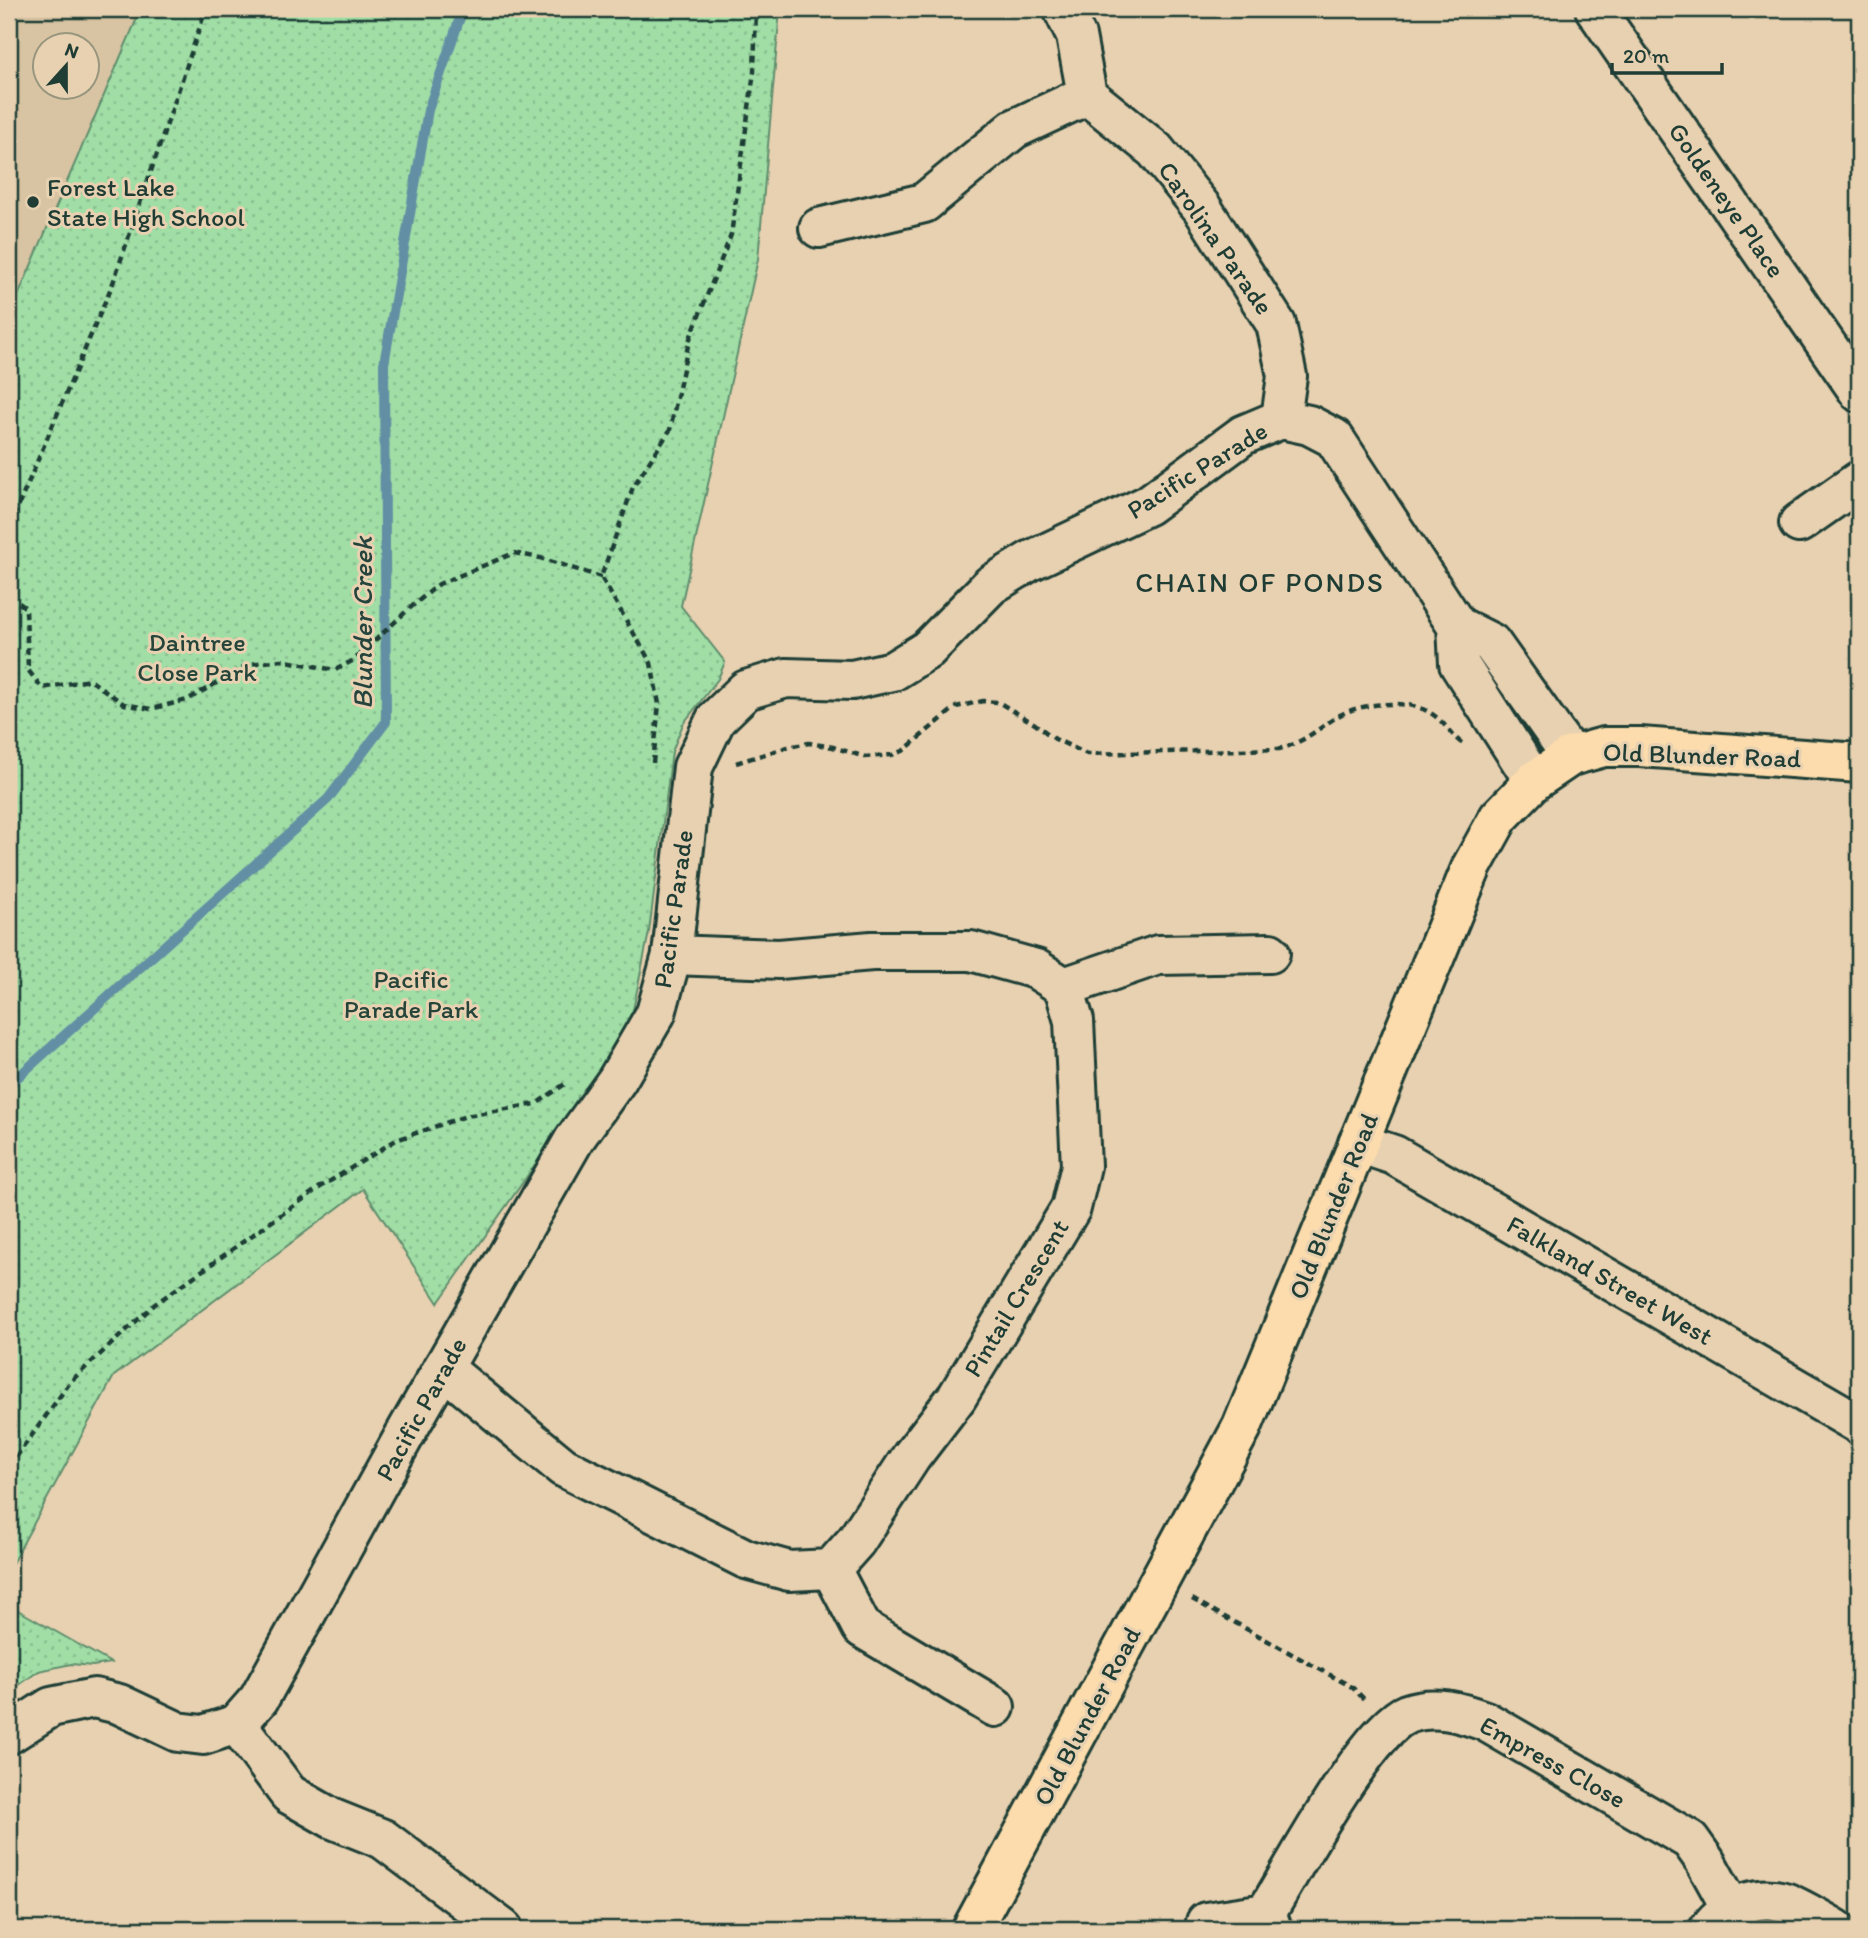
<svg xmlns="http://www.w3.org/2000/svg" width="1868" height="1938" viewBox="0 0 1868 1938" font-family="Itim,sans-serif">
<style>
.built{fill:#d8c3a2;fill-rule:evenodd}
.park{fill:url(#park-dots);stroke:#608e6d;stroke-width:2}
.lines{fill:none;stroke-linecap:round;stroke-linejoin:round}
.stream{stroke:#638fa4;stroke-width:10}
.minor-casing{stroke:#1f3d34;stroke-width:44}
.major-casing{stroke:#1f3d34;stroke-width:44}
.path{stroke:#1f3d34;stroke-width:4.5;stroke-dasharray:7 5;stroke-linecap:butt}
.minor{stroke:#e8d1b1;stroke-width:38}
.major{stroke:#fcdcac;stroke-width:38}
.poi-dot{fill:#1f3d34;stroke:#e8d1b1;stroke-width:2.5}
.labels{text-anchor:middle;stroke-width:6;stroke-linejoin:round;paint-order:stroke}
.poi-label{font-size:26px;fill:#1f3d34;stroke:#e8d1b1;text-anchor:start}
.street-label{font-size:26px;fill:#1f3d34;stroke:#e8d1b1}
.park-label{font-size:26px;fill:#25453a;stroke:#e8d1b1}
.neighbourhood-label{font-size:28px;letter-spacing:2px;fill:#1f3d34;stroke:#e8d1b1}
.water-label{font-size:28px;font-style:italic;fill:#25443d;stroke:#e8d1b1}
</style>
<defs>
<pattern id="park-dots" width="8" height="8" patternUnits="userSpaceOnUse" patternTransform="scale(1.75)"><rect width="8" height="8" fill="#a0dea6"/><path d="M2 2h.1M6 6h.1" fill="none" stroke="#89bf90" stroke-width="1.8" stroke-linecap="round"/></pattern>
</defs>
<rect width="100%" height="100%" fill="#e8d1b1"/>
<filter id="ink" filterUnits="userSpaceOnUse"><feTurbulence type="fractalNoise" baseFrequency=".0143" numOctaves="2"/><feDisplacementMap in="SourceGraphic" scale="14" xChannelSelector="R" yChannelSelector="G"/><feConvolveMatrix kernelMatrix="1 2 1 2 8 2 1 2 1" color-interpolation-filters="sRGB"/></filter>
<g filter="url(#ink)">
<path class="built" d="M9 9H141L9 317ZM46 46H88V88H46Z"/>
<g class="park">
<path d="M141 9H780L758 259 681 606 725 662 718 679 683 724 672 752 649 932 633 1010 611 1057 438 1303 363 1189 114 1376 9 1569V317Z"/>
<path d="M9 1605 111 1663 93 1666 71 1664 39 1671 9 1692Z"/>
</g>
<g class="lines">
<path class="stream" d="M9 1085 328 799 386 722 384 364 428 110 463 9"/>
<defs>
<g id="minor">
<path d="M1063 9 1076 36 1087 95 1155 150 1202 208 1276 324 1287 376 1281 419"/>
<path d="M1595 9 1859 392"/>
<path d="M819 228 924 203 1014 129 1087 95"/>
<path d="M1799 523 1859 481"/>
<path d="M1457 626 1491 643 1571 756"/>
<path d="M1064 987 1158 955 1270 953"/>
<path d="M1358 1143 1394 1155 1859 1424"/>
<path d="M443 1368 563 1467 746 1559 789 1571 831 1569 856 1541 911 1457 957 1397 1071 1208 1081 1166 1074 1021 1064 987 1036 969 971 951H872L779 959 672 955"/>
<path d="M831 1569 862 1628 995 1707"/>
<path d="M237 1724 289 1794 333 1819 383 1839 503 1929"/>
<path d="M9 1734 51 1707 94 1698 119 1704 178 1732 203 1735 237 1724 259 1699 408 1429 574 1140 617 1080 656 1013 672 955 693 767 716 719 746 690 786 678 852 680 893 671 927 650 991 585 1030 561 1148 505 1243 435 1281 419 1309 425 1334 438 1457 626 1459 664 1534 781"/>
<path d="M1266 1913C1292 1871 1367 1730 1407 1714 1434 1704 1460 1712 1485 1721L1690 1840 1705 1861 1731 1908"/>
<path d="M1206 1922 1266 1913 1272 1929"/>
<path d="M1709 1929C1727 1904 1763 1892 1792 1905 1807 1912 1822 1921 1836 1929"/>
</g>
<path id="major" d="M972 1929 1242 1427 1472 866 1499 817 1534 781 1571 756 1604 747H1640L1859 763"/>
</defs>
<use href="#minor" class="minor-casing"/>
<use href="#major" class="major-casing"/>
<g class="path">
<path d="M9 528 113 283 206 9"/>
<path d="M9 596 26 608 28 670 42 688 90 680 124 704 151 709 187 700 250 664 281 660 335 670 354 660 410 608 439 584 514 553 540 558 601 577"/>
<path d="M653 763 659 704 651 663 601 577 633 487 670 430 689 341 731 235 754 72 756 9"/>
<path d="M736 763 788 747 809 743 833 747 865 757 892 755 903 751 956 707 983 701 998 702 1035 724 1055 739 1087 754 1279 749C1306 742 1318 728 1340 715 1362 703 1403 700 1425 710 1445 719 1452 739 1465 745"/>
<path d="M9 1467 71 1381 155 1304 319 1188 396 1140 466 1116 536 1104 565 1084"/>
<path d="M1192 1599 1352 1687 1365 1700"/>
</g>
<use href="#minor" class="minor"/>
<use href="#major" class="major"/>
</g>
</g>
<circle class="poi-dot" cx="33" cy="202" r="7"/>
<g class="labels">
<g class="poi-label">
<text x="47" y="196">Forest Lake<tspan x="47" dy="30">State High School</tspan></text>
</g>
<g class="street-label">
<text transform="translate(1727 200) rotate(55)" y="9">Goldeneye Place</text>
<text transform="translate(1216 238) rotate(55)" y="9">Carolina Parade</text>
<text transform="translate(1197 470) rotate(-32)" y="9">Pacific Parade</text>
<text transform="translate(1702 755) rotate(2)" y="9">Old Blunder Road</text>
<text transform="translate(673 909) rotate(-82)" y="9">Pacific Parade</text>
<text transform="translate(1333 1206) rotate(-68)" y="9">Old Blunder Road</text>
<text transform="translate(1610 1280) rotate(30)" y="9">Falkland Street West</text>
<text transform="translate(1016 1298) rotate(-59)" y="9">Pintail Crescent</text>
<text transform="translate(421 1409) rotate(-61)" y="9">Pacific Parade</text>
<text transform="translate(1087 1716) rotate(-62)" y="9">Old Blunder Road</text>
<text transform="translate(1553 1762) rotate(29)" y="9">Empress Close</text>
</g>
<g class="park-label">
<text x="197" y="651">Daintree<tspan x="197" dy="30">Close Park</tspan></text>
<text x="411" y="988">Pacific<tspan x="411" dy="30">Parade Park</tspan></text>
</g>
<g class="neighbourhood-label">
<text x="1260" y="592">CHAIN OF PONDS</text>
</g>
<g class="water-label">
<text transform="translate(362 623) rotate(-90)" y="10">Blunder Creek</text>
</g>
</g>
<rect width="1868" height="1938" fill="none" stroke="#e8d1b1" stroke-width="35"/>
<rect x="18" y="18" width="1833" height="1903" fill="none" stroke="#1f3d34" stroke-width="2.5" filter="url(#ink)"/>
<g transform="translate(66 66) rotate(21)"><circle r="33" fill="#e8d1b1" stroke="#98967f" stroke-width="2"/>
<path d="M0-5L12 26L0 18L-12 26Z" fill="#1f3d34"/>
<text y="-10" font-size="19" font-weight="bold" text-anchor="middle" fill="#1f3d34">N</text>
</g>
<path d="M1612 63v10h110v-10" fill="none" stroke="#1f3d34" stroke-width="3.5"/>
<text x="1623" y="63" font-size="21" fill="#1f3d34" stroke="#e8d1b1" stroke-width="5" paint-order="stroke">20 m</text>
</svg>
